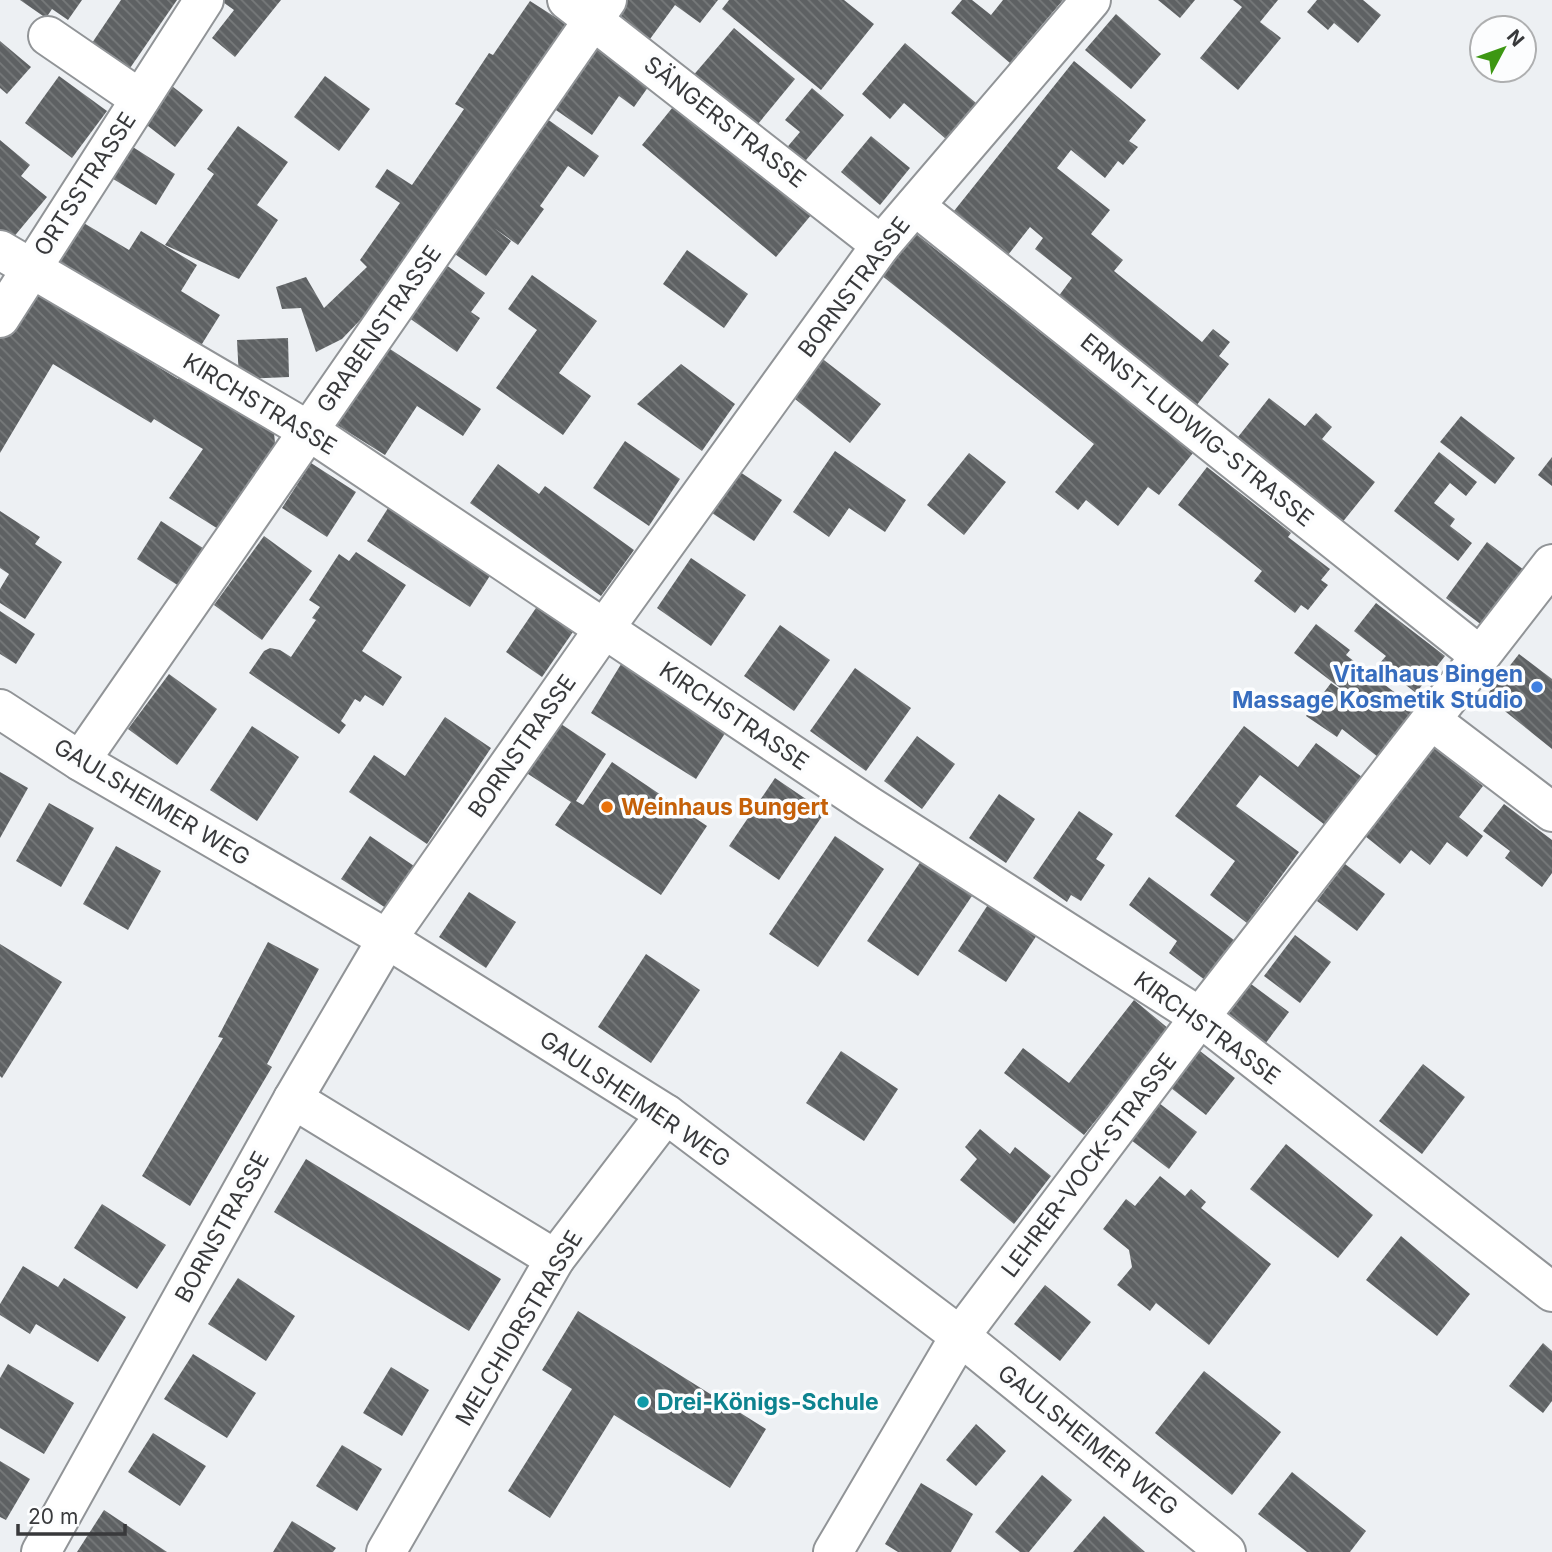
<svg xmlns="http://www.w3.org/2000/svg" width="1552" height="1552" viewBox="0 0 1552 1552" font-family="Inter,sans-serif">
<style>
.building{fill:url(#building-back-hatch)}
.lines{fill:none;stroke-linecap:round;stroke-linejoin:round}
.minor-casing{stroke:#919497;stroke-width:42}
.minor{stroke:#fff;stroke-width:38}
.shop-dot{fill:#3f7fe0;stroke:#fcfdfe;stroke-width:2.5}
.food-dot{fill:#e8710a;stroke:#fcfdfe;stroke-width:2.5}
.culture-dot{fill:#0f9aa8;stroke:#fcfdfe;stroke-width:2.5}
.labels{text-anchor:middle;stroke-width:7;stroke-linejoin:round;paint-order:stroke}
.street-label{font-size:23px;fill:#38393b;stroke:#fcfdfe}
.shop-label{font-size:23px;font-weight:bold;fill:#366cbe;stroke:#fcfdfe;text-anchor:end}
.food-label{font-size:23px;font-weight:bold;fill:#c56008;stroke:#fcfdfe;text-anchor:start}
.culture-label{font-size:23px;font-weight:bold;fill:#0d838f;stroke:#fcfdfe;text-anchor:start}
</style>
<defs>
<pattern id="building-back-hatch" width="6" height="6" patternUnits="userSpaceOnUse" patternTransform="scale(1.75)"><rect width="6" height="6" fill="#5e6163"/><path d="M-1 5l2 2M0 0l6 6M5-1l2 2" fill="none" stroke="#777a7b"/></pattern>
</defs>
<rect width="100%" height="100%" fill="#edf0f3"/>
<g class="building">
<path d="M20 0H82L68 20 52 9 46 18Z"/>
<path d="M121 0H177L128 71 90 46Z"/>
<path d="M220 0H281L235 57 212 38 234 10Z"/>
<path d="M620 0H718L700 23 675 5 650 39 613 12Z"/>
<path d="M729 0H844L874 24 821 90 722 9Z"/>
<path d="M962 0H972L991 15 1003 0H1063L1010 63 951 13Z"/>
<path d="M1158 0H1195L1180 18Z"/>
<path d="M1233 0H1278L1260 22 1281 38 1238 90 1200 58 1242 7Z"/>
<path d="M1317 0H1363L1381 15 1358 43 1334 23 1328 30 1307 12Z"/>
<path d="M530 1 566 24 389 290 342 339 316 352 301 308 282 309 276 287 306 277 324 308 367 267 360 260 400 203 375 187 387 169 412 185 464 109 455 104 489 53 493 55Z"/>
<path d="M1116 14 1161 54 1131 89 1085 50Z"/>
<path d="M734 28 795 79 753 130 691 78Z"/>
<path d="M0 41 31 67 7 94 0 88Z"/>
<path d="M905 43 976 103 946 139 904 103 890 119 862 94Z"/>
<path d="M598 46 651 83 634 107 619 96 592 135 553 108Z"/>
<path d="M1074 61 1146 120 1129 141 1138 147 1123 165 1118 161 1105 178 1071 150 1057 168 1110 210 1091 234 1123 260 1114 271 1202 342 1213 329 1230 342 1219 356 1229 364 1196 406 1058 297 1072 278 1035 249 1043 238 1030 227 1008 255 954 211Z"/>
<path d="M59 76 107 111 72 158 25 123Z"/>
<path d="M325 76 370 109 339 151 294 117Z"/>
<path d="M168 83 203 110 175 147 139 119Z"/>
<path d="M812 88 844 115 801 166 784 151 800 132 785 120Z"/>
<path d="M677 102 812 214 776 257 642 145Z"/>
<path d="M543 116 599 156 584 177 568 166 540 206 544 209 518 245 494 228 511 241 486 276 452 252Z"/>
<path d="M238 126 288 162 257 205 278 220 239 279 165 245 214 174 207 169Z"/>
<path d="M871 136 910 168 880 205 841 172Z"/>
<path d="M0 140 30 165 21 176 47 197 7 245 0 239Z"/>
<path d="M125 142 175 174 156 205 105 174Z"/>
<path d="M72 216 129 250 141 231 197 265 181 291 220 315 197 352 45 261Z"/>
<path d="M915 233 1193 453 1159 495 1148 487 1118 526 1086 500 1078 510 1055 492 1094 444 881 275Z"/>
<path d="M687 250 748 294 724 328 663 284Z"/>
<path d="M442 262 485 293 471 312 480 318 457 352 405 315Z"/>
<path d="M532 275 597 321 559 373 591 396 563 435 496 388 537 330 508 309Z"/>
<path d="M29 284 82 315 80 319 178 379 180 375 274 433 276 453 223 532 169 498 203 449 154 419 151 423 53 364 0 453V332Z"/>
<path d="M288 338 289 377 239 379 237 340Z"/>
<path d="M387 347 481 409 463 436 417 406 385 455 337 425Z"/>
<path d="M820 357 881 404 850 443 790 395Z"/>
<path d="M681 364 735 404 702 451 637 404Z"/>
<path d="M1269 398 1305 426 1316 413 1332 427 1322 439 1375 482 1341 524 1238 437Z"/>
<path d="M1461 416 1515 458 1495 484 1440 442Z"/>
<path d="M625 441 680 479 649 526 593 488Z"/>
<path d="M835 451 906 500 885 532 849 508 829 537 793 512Z"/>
<path d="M1439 452 1477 482 1466 496 1450 483 1434 503 1455 519 1450 526 1472 543 1458 561 1394 511Z"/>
<path d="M969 453 1006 482 964 535 927 505Z"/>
<path d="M1552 457V486L1538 475Z"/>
<path d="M311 463 356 492 327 537 282 508Z"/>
<path d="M498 464 539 494 545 486 634 550 601 596 470 503Z"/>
<path d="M1207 467 1291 533 1288 537 1330 569 1321 580 1328 585 1308 610 1301 605 1295 613 1254 581 1262 571 1178 505Z"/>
<path d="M737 470 782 500 754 541 709 511Z"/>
<path d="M390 505 493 571 470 607 367 541Z"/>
<path d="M0 511 40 537 35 544 62 562 25 619 0 603V589L9 574 0 568Z"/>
<path d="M161 521 206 550 182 588 137 559Z"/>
<path d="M264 536 312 571 262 640 214 605Z"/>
<path d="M1487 542 1528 573 1487 629 1446 598Z"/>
<path d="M356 552 406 585 362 651 402 677 383 706 365 695 360 702 355 699 341 721 346 725 339 734 249 673 264 651 270 648 280 650 291 657 316 620 312 618 320 607 309 600 339 554 349 561Z"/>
<path d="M691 558 746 595 711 646 657 608Z"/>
<path d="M1376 603 1445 656 1416 693 1379 664 1386 656 1354 631Z"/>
<path d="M538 605 575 629 542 677 506 652Z"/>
<path d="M0 611 35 634 16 664 0 654Z"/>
<path d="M1316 624 1350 650 1346 655 1415 708 1378 757 1342 729 1337 737 1306 716 1331 683 1368 709 1294 653Z"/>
<path d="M780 625 830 660 794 711 744 676Z"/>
<path d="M1519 654 1552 679V749L1486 696Z"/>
<path d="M623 661 729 727 696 779 591 713Z"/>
<path d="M855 668 911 708 866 771 810 731Z"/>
<path d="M169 674 217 709 177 765 128 729Z"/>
<path d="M445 717 491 748 427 844 349 792 374 755 405 776Z"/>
<path d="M558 722 606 754 576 801 583 805 612 762 707 826 661 895 555 825 571 802 525 772Z"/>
<path d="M252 726 299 757 257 821 210 790Z"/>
<path d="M1244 726 1298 767 1316 743 1362 777 1325 825 1260 775 1236 806 1299 852 1247 923 1210 895 1235 861 1175 816Z"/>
<path d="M917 736 955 764 922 809 884 781Z"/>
<path d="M1433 747 1483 786 1459 817 1483 836 1467 857 1447 842 1430 865 1411 850 1400 864 1365 836Z"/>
<path d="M0 772 28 788 0 838Z"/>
<path d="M775 778 825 812 779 880 729 846Z"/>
<path d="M999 794 1035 819 1006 863 969 838Z"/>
<path d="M49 803 94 828 61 887 16 861Z"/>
<path d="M1504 804 1552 840V873L1542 887 1505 858 1510 851 1483 831Z"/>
<path d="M1079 811 1113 834 1096 859 1105 865 1081 901 1071 895 1067 902 1033 878Z"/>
<path d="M370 836 417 868 389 910 341 879Z"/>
<path d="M835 836 884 869 818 967 769 934Z"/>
<path d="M116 846 161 871 128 930 83 904Z"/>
<path d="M923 858 974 893 918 976 867 941Z"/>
<path d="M1345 864 1385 894 1357 931 1317 901Z"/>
<path d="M1149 877 1234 940 1205 980 1169 953 1177 941 1129 905Z"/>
<path d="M469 892 516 922 486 968 439 937Z"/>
<path d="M991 900 1039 932 1006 982 958 951Z"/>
<path d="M1295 935 1331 962 1300 1003 1264 976Z"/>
<path d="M268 942 319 969 267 1064 272 1067 190 1206 142 1176 223 1038 218 1037Z"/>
<path d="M0 944 62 982 2 1078 0 1076Z"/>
<path d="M646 954 700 990 651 1063 598 1027Z"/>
<path d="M1251 984 1289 1012 1265 1044 1227 1016Z"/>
<path d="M1134 1000 1169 1029 1084 1135 1004 1073 1023 1048 1069 1083Z"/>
<path d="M841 1051 898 1089 864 1141 806 1103Z"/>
<path d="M1200 1051 1235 1078 1206 1115 1171 1088Z"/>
<path d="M1423 1064 1465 1097 1422 1154 1379 1121Z"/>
<path d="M1159 1103 1197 1132 1169 1169 1131 1140Z"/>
<path d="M980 1129 1010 1154 1015 1147 1051 1176 1014 1224 960 1180 977 1159 965 1147Z"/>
<path d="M1286 1144 1373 1215 1338 1258 1250 1189Z"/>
<path d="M306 1159 501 1279 469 1331 274 1212Z"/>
<path d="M1160 1176 1185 1196 1191 1189 1206 1202 1201 1208 1271 1264 1209 1345 1156 1303 1150 1311 1117 1285 1132 1267 1129 1250 1103 1229 1126 1199 1135 1206Z"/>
<path d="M102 1204 166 1245 137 1289 74 1248Z"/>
<path d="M1401 1236 1470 1294 1437 1336 1366 1280Z"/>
<path d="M23 1266 58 1287 64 1278 126 1317 98 1362 36 1324 30 1334 0 1315V1304Z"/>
<path d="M238 1278 295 1316 266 1361 208 1324Z"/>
<path d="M1045 1285 1091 1322 1060 1361 1014 1324Z"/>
<path d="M578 1311 766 1429 730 1488 614 1415 550 1518 508 1491 572 1389 542 1370Z"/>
<path d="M1543 1343 1552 1351V1401L1543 1413 1509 1386Z"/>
<path d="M193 1354 256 1393 227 1438 164 1399Z"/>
<path d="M8 1364 74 1403 44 1454 0 1428V1378Z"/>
<path d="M391 1367 429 1390 402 1436 363 1413Z"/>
<path d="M1204 1371 1281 1432 1232 1495 1155 1433Z"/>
<path d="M976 1424 1006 1451 976 1486 946 1460Z"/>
<path d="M153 1433 206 1466 180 1506 128 1472Z"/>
<path d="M342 1445 382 1469 357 1511 316 1486Z"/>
<path d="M0 1461 30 1479 6 1520 0 1517Z"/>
<path d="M1292 1472 1366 1531 1350 1552H1307L1258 1514Z"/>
<path d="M1042 1475 1072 1500 1029 1552H1020L995 1532Z"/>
<path d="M921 1483 973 1514 951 1552H898L885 1544Z"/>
<path d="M104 1510 167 1552H77Z"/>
<path d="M1104 1516 1145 1552H1073Z"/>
<path d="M292 1521 336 1548 333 1552H273Z"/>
</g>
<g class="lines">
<defs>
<g id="minor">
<path d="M567 0 881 245"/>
<path d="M48 36 140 99"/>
<path d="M915 206 1479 655"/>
<path d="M0 250 309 431 869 806 1200 1017 1552 1292"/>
<path d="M0 318 204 0"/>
<path d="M0 709 80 761 387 939 666 1114 960 1336 1226 1552"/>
<path d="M1431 720 1552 812"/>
<path d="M80 761 607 0"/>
<path d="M293 1099 555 1259"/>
<path d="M41 1552 293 1099 387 939 604 629 881 245 1091 0"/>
<path d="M386 1552 555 1259 666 1114"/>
<path d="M833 1552 960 1336 1200 1017 1552 564"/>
</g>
</defs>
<use href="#minor" class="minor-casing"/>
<use href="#minor" class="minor"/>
</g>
<circle class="shop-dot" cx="1537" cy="687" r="7"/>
<circle class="food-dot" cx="607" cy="807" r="7"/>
<circle class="culture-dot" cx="643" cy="1402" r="7"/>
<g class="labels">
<g class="street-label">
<text transform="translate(725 122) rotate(38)" y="8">SÄNGERSTRASSE</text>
<text transform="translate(85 184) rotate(-57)" y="8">ORTSSTRASSE</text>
<text transform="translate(854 287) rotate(-53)" y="8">BORNSTRASSE</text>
<text transform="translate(379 329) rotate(-55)" y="8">GRABENSTRASSE</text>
<text transform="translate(260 404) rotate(31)" y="8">KIRCHSTRASSE</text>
<text transform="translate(1197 430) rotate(39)" y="8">ERNST-LUDWIG-STRASSE</text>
<text transform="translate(734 716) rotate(34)" y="8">KIRCHSTRASSE</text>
<text transform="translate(522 746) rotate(-55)" y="8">BORNSTRASSE</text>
<text transform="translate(152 802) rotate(31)" y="8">GAULSHEIMER WEG</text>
<text transform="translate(1207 1028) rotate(36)" y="8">KIRCHSTRASSE</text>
<text transform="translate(635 1099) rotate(34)" y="8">GAULSHEIMER WEG</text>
<text transform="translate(1089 1165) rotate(-53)" y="8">LEHRER-VOCK-STRASSE</text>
<text transform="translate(222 1227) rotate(-61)" y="8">BORNSTRASSE</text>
<text transform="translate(519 1328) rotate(-59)" y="8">MELCHIORSTRASSE</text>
<text transform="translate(1088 1440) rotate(39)" y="8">GAULSHEIMER WEG</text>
</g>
<g class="shop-label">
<text x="1523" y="682">Vitalhaus Bingen<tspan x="1523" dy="26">Massage Kosmetik Studio</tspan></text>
</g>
<g class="food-label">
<text x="621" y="815">Weinhaus Bungert</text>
</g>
<g class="culture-label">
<text x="657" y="1410">Drei-Königs-Schule</text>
</g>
</g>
<g transform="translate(1503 49) rotate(49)"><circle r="33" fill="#fcfdfe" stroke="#aeafb0" stroke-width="2"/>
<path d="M0-5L12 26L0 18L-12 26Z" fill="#3d9713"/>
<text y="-10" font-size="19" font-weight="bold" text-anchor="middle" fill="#38393b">N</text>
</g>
<path d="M18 1524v10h107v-10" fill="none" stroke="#38393b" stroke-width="3.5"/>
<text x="28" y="1524" font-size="21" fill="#38393b" stroke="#fcfdfe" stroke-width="5" paint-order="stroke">20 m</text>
</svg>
